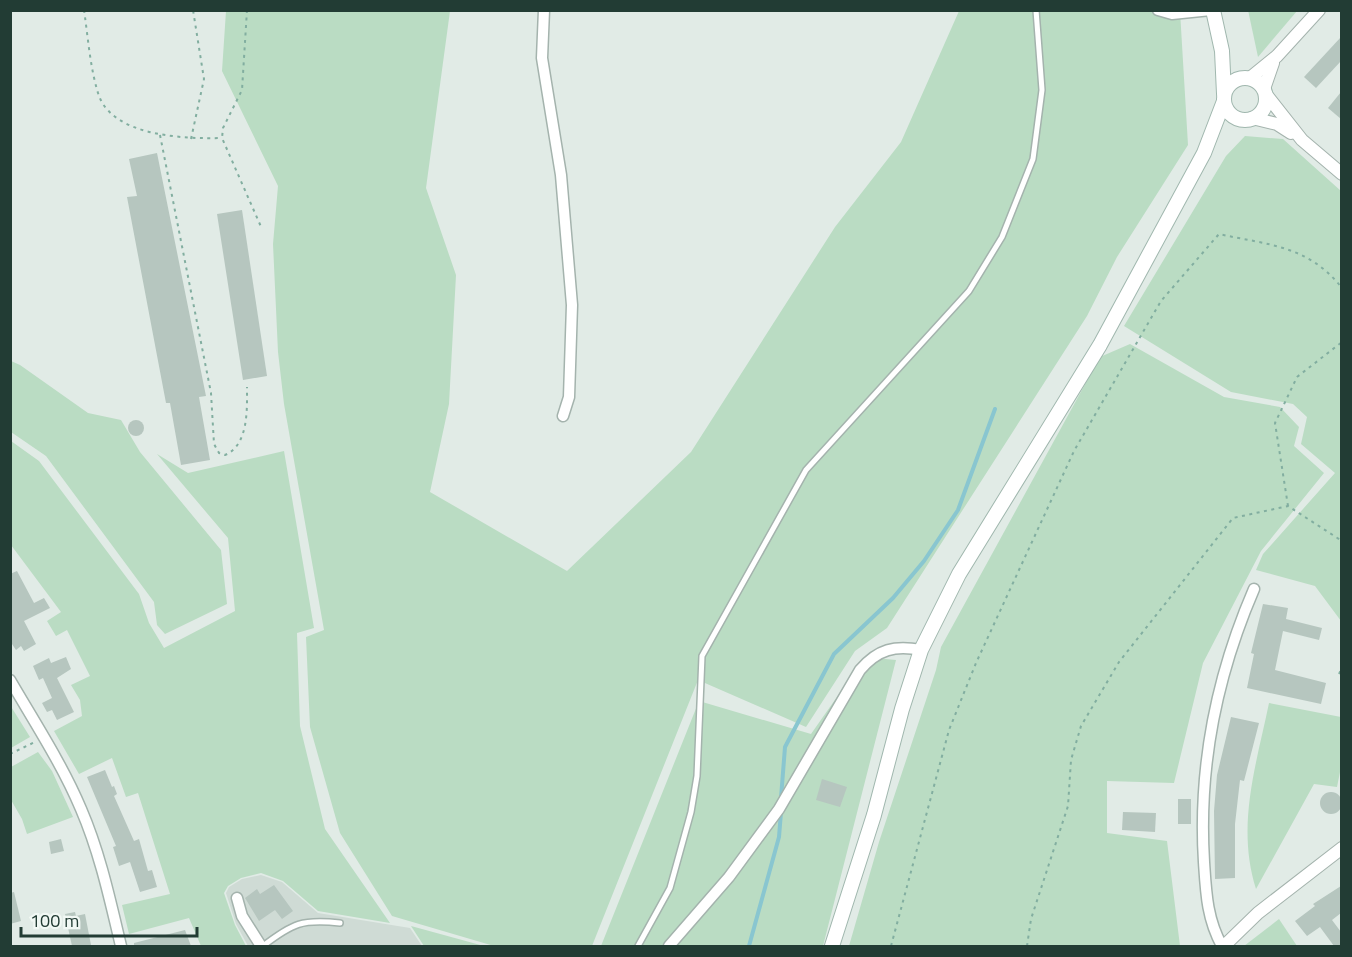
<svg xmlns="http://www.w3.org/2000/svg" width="1352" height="957" viewBox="0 0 1352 957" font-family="'Titillium Web',sans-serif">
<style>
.built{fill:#cfdbd5}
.green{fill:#badcc3}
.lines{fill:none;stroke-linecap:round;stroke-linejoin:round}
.stream{stroke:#89c6d0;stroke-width:4}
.building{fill:#b6c6bf}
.service-casing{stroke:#a4b3ad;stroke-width:8}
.minor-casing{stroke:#a4b3ad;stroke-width:13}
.tertiary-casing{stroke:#a4b3ad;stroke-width:14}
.secondary-casing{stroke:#a0b7ae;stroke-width:16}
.path{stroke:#82aea0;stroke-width:2;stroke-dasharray:3 4.5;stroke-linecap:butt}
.service{stroke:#fff;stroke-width:5}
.minor{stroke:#fff;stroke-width:10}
.tertiary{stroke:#fff;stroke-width:12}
.secondary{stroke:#fff;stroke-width:14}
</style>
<rect width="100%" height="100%" fill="#e1ebe6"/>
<path class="built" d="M261 875 282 882 318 913 410 928 422 946H248L236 924 226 893 229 887 242 879Z"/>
<g class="green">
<path d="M1248 10H1297V11L1258 57Z"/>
<path d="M226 11H450L426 188 456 275 449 404 430 492 567 571 691 452 835 227 901 142 959 11H1180L1188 145 1117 257 1087 316 887 628 855 651 806 727 698 680 592 946H494L392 916 340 833 310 727 306 637 324 630 284 404 278 352 273 244 278 186 222 71Z"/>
<path d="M1245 136 1283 139 1341 191V621L1315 586 1256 570 1263 554 1335 473 1301 444 1307 417 1293 404 1231 392 1124 326 1226 156Z"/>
<path d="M1130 344 1224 397 1280 407 1299 427 1294 446 1324 473 1261 551 1203 663 1174 783 1107 781V833L1167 841 1180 946H849L879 842 936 670 941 647 1100 357Z"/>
<path d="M11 361 20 365 88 413 121 420 140 452 221 550 227 604 165 634 157 625 154 602 46 456 11 432Z"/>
<path d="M11 441 39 461 139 594 149 623 164 648 235 611 228 538 157 454 188 473 284 451 314 628 297 633 300 726 325 829 390 923 318 911 283 881 261 873 241 878 228 886 224 893 235 925 246 946H201L189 918 129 934 122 905 170 894 138 793 126 797 112 758 79 774 54 731 82 716 80 700 71 685 90 676 67 630 56 636 47 621 61 612 11 545Z"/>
<path d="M865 657 896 660 823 946H601L699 701 811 734Z"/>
<path d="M1269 703 1341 717V767L1337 787 1314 784 1256 889C1236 826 1256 766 1269 703Z"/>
<path d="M10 705 30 737 11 748 10 747Z"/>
<path d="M38 752 52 771 73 817 27 834 22 819 11 800V767Z"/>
<path d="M1279 919 1297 946H1244Z"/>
<path d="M411 926 484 946H424Z"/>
</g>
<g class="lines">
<g class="stream">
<path d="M781 798 785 747 834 654 893 598 924 561 958 510 995 409"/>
<path d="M749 946 779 837 781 812"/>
</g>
</g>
<g class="building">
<path d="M1341 37V61L1316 88 1304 77Z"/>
<path d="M1341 92V119L1328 108Z"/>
<path d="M157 153 206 396 199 397 210 460 181 465 170 403H166L127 197 137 196 129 159Z"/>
<path d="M242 210 267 376 243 380 217 214Z"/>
<circle cx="136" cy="428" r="8"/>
<path d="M17 571 34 603 44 598 50 608 24 621 36 644 24 651 21 646 16 650 10 641V574Z"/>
<path d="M1263 604 1288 608 1286 619 1322 628 1319 640 1283 631 1275 670 1326 683 1321 704 1247 688 1254 654 1251 653Z"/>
<path d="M66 657 71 669 57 678 74 712 57 720 52 710 47 712 42 703 52 698 43 678 39 680 33 666 49 658 51 663Z"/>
<path d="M1231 717 1259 723 1244 781 1240 780 1235 824V878L1215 879 1214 811 1217 775Z"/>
<path d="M105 770 112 787 114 786 117 794 114 796 134 841 139 839 148 871 152 870 157 887 140 892 130 862 119 866 113 847 116 846 87 777Z"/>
<path d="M822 779 847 787 840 807 816 800Z"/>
<circle cx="1331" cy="803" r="11"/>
<rect x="1178" y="799" width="13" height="25"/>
<path d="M1123 812 1156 813 1155 832 1122 830Z"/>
<path d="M61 839 64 851 51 854 49 842Z"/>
<path d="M274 885 293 911 282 919 275 910 259 921 245 898 257 889 260 894Z"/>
<path d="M1341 886V913L1332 920 1341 932V946H1334L1320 927 1307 936 1295 921 1315 906 1313 904Z"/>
<path d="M14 892 21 921 10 924V893Z"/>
<path d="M75 912 76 916 85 914 91 945 72 946 65 914Z"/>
<path d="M185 930 191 946H134V943Z"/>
</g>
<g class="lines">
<defs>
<g id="service">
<path d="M263 946C293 923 302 919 340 923"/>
<path d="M638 946 670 888 691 812 697 776 702 656 806 470 969 291 1002 237 1033 159 1042 90 1036 10"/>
</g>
<g id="minor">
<path d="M544 10 542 58 561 175 572 305 569 397 563 416"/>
<path d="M1158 10 1172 14 1211 10"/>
<path d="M10 680C35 723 62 764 81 809 100 853 110 900 121 946"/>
<path d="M237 898 242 916 261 946"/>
<path d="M669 946 729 877 779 809 860 670C878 649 895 645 921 650"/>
<path d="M1222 946C1207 919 1206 893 1204 862 1198 766 1216 677 1254 589"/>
</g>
<g id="tertiary">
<path d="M1250 78 1277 56 1319 10"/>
<path d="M1264 89 1273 63"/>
<path d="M1265 93 1302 140 1342 174"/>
<path d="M1252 118 1277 124 1291 133"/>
<path d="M1224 946 1258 913 1342 848"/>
</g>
<g id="secondary">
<path d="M1213 10 1222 51 1224 94"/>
<circle cx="1245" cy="99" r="21"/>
<path d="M832 946 874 815 902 709 921 650 959 574 1100 345 1204 153 1224 101"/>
</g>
</defs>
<use href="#service" class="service-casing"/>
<use href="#minor" class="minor-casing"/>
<use href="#tertiary" class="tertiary-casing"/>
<use href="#secondary" class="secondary-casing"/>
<g class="path">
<path d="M84 10C88 37 90 67 98 93 111 137 186 139 222 138"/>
<path d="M247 10 242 90 223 128 222 138 262 229"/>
<path d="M160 135 211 393 214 444 219 453 225 455C249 445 247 408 247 387"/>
<path d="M191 139 204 79 193 10"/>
<path d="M1288 506 1275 423 1297 377 1342 342"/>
<path d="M1339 674 1342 668"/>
<path d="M10 754 35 742"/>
<path d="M891 946 949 730 976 663 1074 451 1161 301 1219 234C1268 245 1308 245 1342 288"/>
<path d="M1027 946 1031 919 1068 806 1071 760 1081 726 1119 662 1233 518 1288 506 1342 541"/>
</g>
<use href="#service" class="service"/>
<use href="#minor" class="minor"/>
<use href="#tertiary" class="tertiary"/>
<use href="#secondary" class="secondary"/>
</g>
<rect width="1352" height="957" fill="none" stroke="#223c34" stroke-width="24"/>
<path d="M21 927v9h176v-9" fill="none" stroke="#223c34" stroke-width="3"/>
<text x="30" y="927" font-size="18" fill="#223c34" stroke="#f1f8f4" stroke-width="4.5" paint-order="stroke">100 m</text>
</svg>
